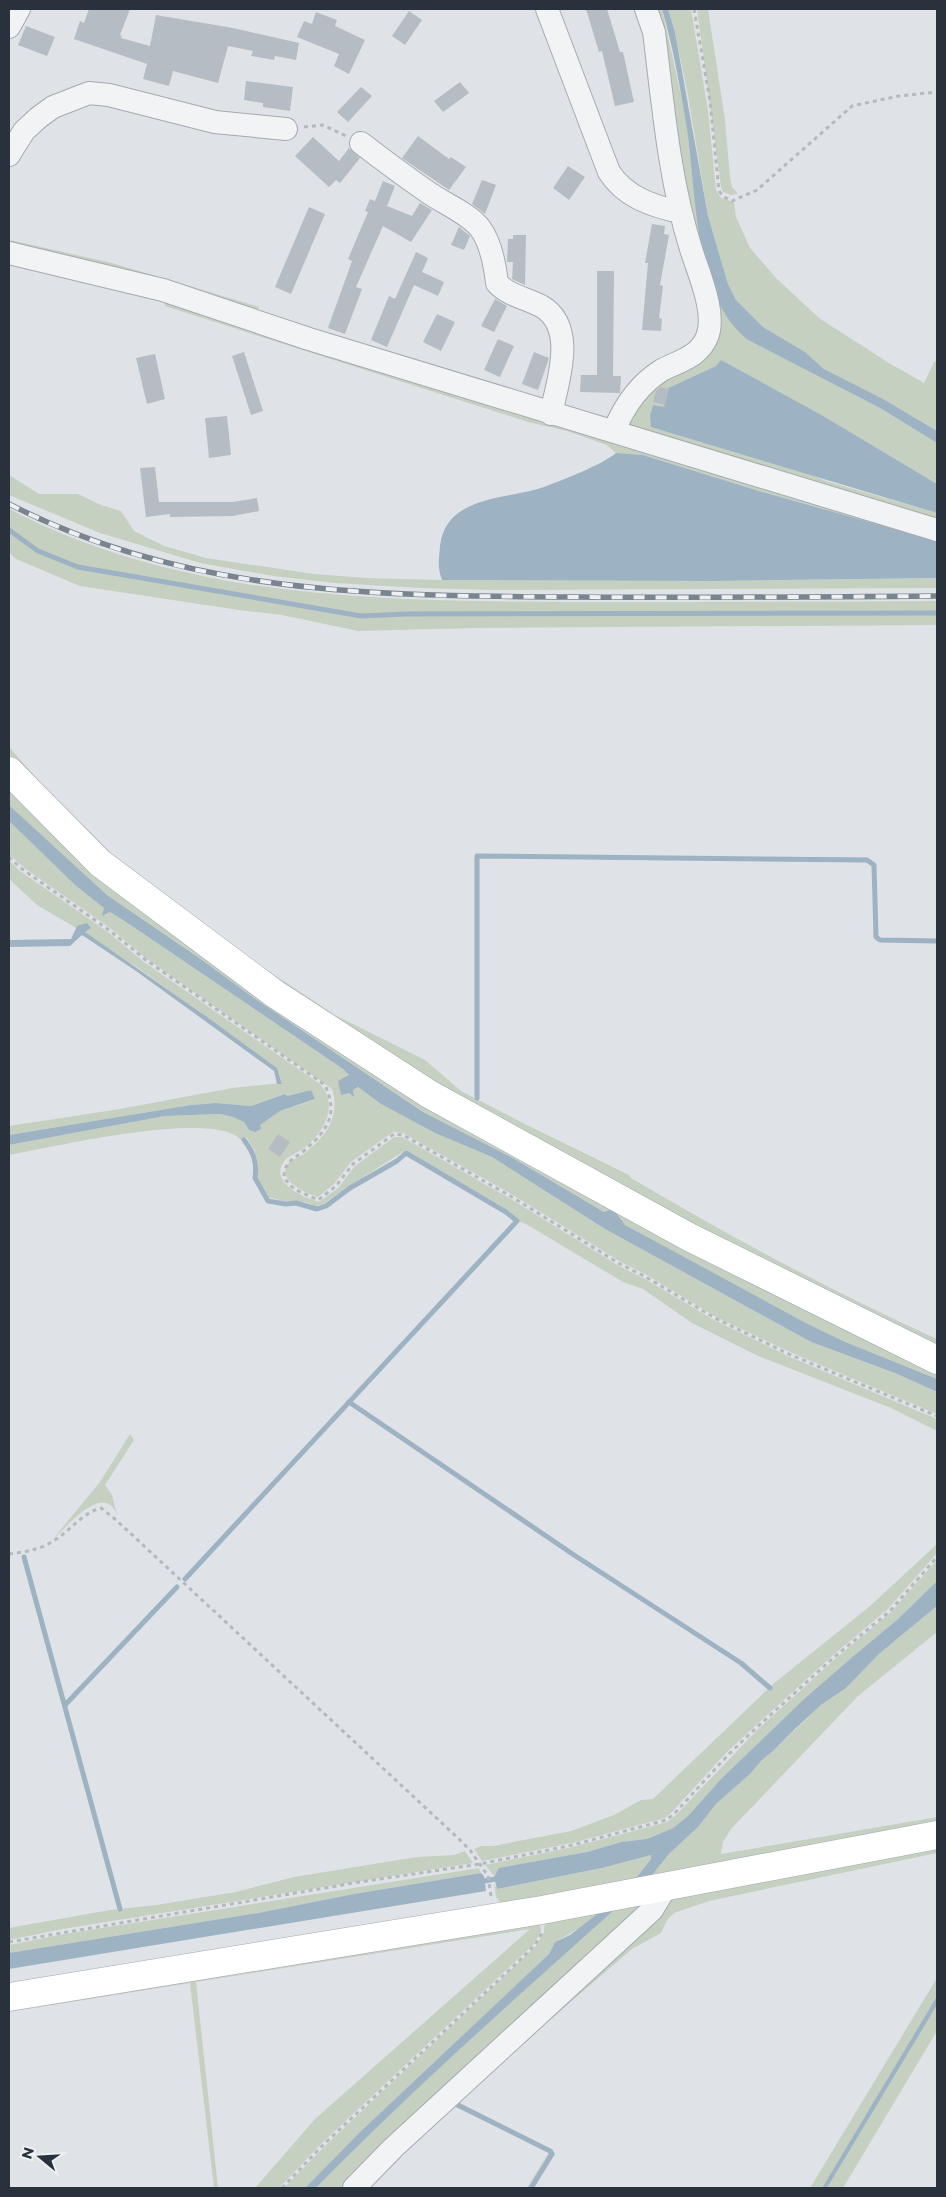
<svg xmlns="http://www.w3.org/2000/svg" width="946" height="2197" viewBox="0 0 946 2197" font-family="Montserrat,sans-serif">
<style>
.green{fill:#c6d0c1}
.water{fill:#9db3c3}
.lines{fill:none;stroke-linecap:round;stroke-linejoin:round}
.stream{stroke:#9db3c3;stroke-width:5}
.building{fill:#b6bcc3}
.minor-casing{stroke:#a5aab0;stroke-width:24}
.major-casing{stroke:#9fa8b1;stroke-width:29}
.path{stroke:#b5b9be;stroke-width:3;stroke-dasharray:4 4;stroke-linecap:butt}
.minor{stroke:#f1f3f5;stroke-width:22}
.major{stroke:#fff;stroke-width:28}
.rail-casing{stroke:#7a848f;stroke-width:5.5}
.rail{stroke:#eef1f4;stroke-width:4;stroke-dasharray:11;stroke-linecap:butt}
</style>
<rect width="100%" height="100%" fill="#dfe3e7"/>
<g class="green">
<path d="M651 9H662L686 118 696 209 707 270 748 340 880 408 937 443V484L825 417 716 366 668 388 664 408 653 405 826 481 937 513V518L624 424 638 398 701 355 705 282Z"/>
<path d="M668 9H691L708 110 716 190 721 198 734 202 736 217 750 248 776 278 819 318 889 363 924 383 934 362 937 360V431L885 400 824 369 805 352 763 327 736 300 728 284 708 216 688 96 675 32Z"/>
<path d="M697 9H708L725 120 730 177 732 187 738 194 731 195 723 192 721 187Z"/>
<path d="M10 240 112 263 259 307 257 313 15 246Z"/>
<path d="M164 300 937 537V541L759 491 643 455 616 453 607 445 567 431 528 422 165 306Z"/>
<path d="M9 475 39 494H78L101 505 121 511 134 531 164 546 206 558 314 574 367 578 442 580 714 581 937 578V588L495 590 421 588 335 583 273 576 200 563 100 533 9 495Z"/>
<path d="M9 509C185 600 379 601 573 602 694 602 816 602 937 601V612L406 613 361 615 78 566C53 557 30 547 9 529Z"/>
<path d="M9 531 37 551 78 568 361 617 406 614 937 613V625L475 628 358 631 282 615 239 610 80 586 16 559 9 552Z"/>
<path d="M9 747 41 783 110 852 258 964 335 1015 425 1060 461 1091 525 1124 629 1175 631 1178C730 1237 832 1291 937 1339V1352L522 1137 306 1006 125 871 29 781 9 756Z"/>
<path d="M9 780 231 971 937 1367V1379L843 1341 806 1323 660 1245 625 1225 617 1218 604 1212 511 1157 423 1112 254 998 202 960 107 895 9 805Z"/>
<path d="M9 821 75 885 100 903 104 908 105 915 110 912 123 920 343 1069 349 1075 353 1090 358 1087 381 1104 435 1133 492 1157 605 1229 811 1342 895 1373 937 1392V1414L792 1353 716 1317 647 1275 621 1262 513 1195 403 1133 393 1132 351 1162 334 1184 318 1197C306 1193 273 1179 290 1162 295 1158 302 1156 306 1152 328 1134 340 1116 332 1089L147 959 110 928 23 867 9 854Z"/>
<path d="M9 860 20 871 108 932 144 962 320 1084C340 1106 323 1134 303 1149 298 1152 291 1155 286 1159 266 1181 304 1198 319 1202L338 1188 355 1166 394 1137H402L511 1199 619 1266 645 1279 714 1320 790 1357 937 1419V1431L891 1408 758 1356 692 1323 643 1289 623 1282 526 1224 520 1222 508 1210 406 1150 349 1186 322 1205 316 1206 305 1202 284 1201 268 1197 258 1178V1163L255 1151 246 1137 242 1141C216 1108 51 1148 9 1155V1145L165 1116 220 1114 233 1117 244 1122 249 1130 280 1111 314 1100 311 1090 287 1096 285 1094 251 1106 216 1103 191 1105 9 1135V1126L120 1109 232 1088 282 1083 277 1068 138 968 100 944 84 931 83 926H77L76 928 37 905 9 879Z"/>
<path d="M130 1434 134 1440 105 1485 112 1495 117 1515C104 1481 68 1526 53 1539L100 1482Z"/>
<path d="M937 1544V1553L888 1609 831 1657 754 1727 726 1753 672 1812 665 1818 572 1843 482 1861 474 1849 481 1846H493L571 1831 614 1815 641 1800 653 1799 772 1685 870 1606Z"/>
<path d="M937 1560V1581L898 1619 850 1659 803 1700 721 1779 688 1816 673 1828 647 1839 621 1842 587 1852 500 1868 494 1876 485 1865 573 1847 667 1822 675 1816 757 1730 834 1660 891 1612Z"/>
<path d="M937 1606V1632L858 1696 731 1829 723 1842 721 1854 937 1817V1827L648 1880 669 1854 698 1827 716 1804 750 1774 762 1760 772 1752 821 1705 846 1688 880 1653Z"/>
<path d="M937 1844V1853L709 1901 674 1913 667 1920 661 1933 632 1949 552 2018 541 2024 457 2102 553 2150 555 2154 534 2188H527L549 2152 453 2106 666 1897Z"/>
<path d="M465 1851 473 1863 63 1929 9 1940V1928L110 1910 156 1905 236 1892 294 1877 417 1857 454 1855Z"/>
<path d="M651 1855V1859L633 1882 509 1903 500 1902 496 1897 494 1884 497 1889 602 1868Z"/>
<path d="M479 1868 481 1873 354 1894 258 1913 9 1953V1945L64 1934Z"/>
<path d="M636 1898 643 1906 345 2188H316C413 2089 516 1997 620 1905L555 1942 549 1954 360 2132 305 2188H284L324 2147 536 1946 544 1932 545 1916Z"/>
<path d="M539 1916 541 1931 534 1944 321 2144 279 2188H255L315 2119 530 1929 196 1982 218 2188H214L190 1983 9 2012V2003Z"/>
<path d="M937 1978V1996L822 2188H810Z"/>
<path d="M937 2005V2031L843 2188H827Z"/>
</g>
<g class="water">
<path d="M662 9H668L675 32 708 216 728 284 736 300 763 327 805 352 824 369 885 400 937 431V443L880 408 748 340C691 296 697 182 685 117 679 81 672 43 662 9Z"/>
<path d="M721 360 825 417 937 484V513L651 427 650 416 653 405 664 407 668 388 716 366Z"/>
<path d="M616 453 643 455 759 491 937 541V578L714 581 442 580C437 567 439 559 440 546 446 495 506 500 544 487 564 479 600 466 616 453Z"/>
<path d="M9 805 107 895 202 960 254 998 423 1112 511 1157 604 1212 613 1209 625 1225 806 1323 843 1341 937 1379V1392L895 1373 811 1342 605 1229 492 1157 435 1133 381 1104 358 1087 353 1090 354 1097 349 1093 341 1095 338 1081 349 1075 343 1069 123 920 110 912 102 916 104 908 75 885 9 821Z"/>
<path d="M87 923 91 928 85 932 207 1017 277 1068 282 1084H277L274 1071 136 971 82 935 70 946 9 947V940L71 939 77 926Z"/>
<path d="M311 1090 315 1099 280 1111 260 1125 261 1129 255 1132 249 1130 244 1122 233 1117 220 1114 165 1116 9 1145V1135L191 1105 216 1103 251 1106 285 1094 287 1096Z"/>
<path d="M937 1581V1606L880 1653 846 1688 821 1705 796 1728 772 1752 762 1760 750 1774 716 1804 698 1827 669 1854 648 1880 633 1882 651 1859V1855L602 1868 497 1889 494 1877 499 1868 587 1852 621 1842 647 1839 673 1828 688 1816 721 1779 803 1700 850 1659 898 1619Z"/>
<path d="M481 1873 484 1876 486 1891 9 1969V1953L258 1913 354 1894Z"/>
<path d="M621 1904C517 1997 413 2089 316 2188H305L360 2132 549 1954 555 1942 570 1935 609 1905Z"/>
<path d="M937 1996V2005L827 2188H822Z"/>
</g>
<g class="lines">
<g class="stream">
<path d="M9 530 38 551 78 567 361 616 406 614 937 613"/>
<path d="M477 1098V856L867 860 874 865 876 937 880 940 937 941"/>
<path d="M349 1402 574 1555 741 1663 770 1688"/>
<path d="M24 1557 120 1909"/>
<path d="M185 1579 517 1221 506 1212 406 1153 397 1161 350 1188 326 1206 317 1209 296 1203 286 1204 268 1201 255 1178C257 1162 254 1153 244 1140"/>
<path d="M65 1705 177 1587"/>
<path d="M479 1882 501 1878"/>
<path d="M456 2104 550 2151 552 2154 531 2188"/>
</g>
</g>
<g class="building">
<path d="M89 9H130L120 35 122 36 121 38 150 46 156 15 233 28 299 43 296 60 275 56 274 60 251 56 253 51 228 46 218 83 173 71 169 86 143 79 147 64 74 39 80 21 84 23Z"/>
<path d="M586 9H607L620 52H623L634 102 615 106 602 51 599 52Z"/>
<path d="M409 11 422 20 405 45 392 36Z"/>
<path d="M316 12 337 20 335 26 365 40 349 74 334 66 339 54 297 37 304 21 312 24Z"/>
<path d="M26 26 55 37 47 56 18 45Z"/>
<path d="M246 81 293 87 290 111 263 107V103L244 100Z"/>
<path d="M460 82 469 93 443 112 434 101Z"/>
<path d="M361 87 372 96 348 122 337 112Z"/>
<path d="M418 136 449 159 451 157 466 167 449 190 402 158Z"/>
<path d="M313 137 339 161 349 148 360 158 340 183 336 180 329 187 295 156Z"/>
<path d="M568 166 585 177 569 200 553 188Z"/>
<path d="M482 180 496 185 485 214 472 204Z"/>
<path d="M383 181 395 186 387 206 412 216 420 203 432 210 411 242 383 226 356 287 362 289 345 334 328 328 352 261 348 259 368 212 365 211 370 199 375 201Z"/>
<path d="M309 207 325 214 291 294 275 287Z"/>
<path d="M652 224 665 226 664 234 669 235 660 285 663 286 659 318 662 319 661 331 642 330 648 263H645Z"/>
<path d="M459 227 470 236 464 250 451 245Z"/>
<path d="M513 235H526L525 285 512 279 513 262H507L508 239H513Z"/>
<path d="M416 252 428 258 422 272 444 282 438 296 414 285 387 347 371 340 389 296 395 299Z"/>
<path d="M597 271H614L613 376H621L620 393 580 392 581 375H597Z"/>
<path d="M495 299 507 306 494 332 481 326Z"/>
<path d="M437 314 455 322 441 351 423 342Z"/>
<path d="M498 339 514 346 500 377 484 370Z"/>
<path d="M244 352 263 411 251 415 232 356Z"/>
<path d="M534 352 549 358 538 390 522 384Z"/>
<path d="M155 354 165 399 147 404 136 358Z"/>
<path d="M661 387 669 389 665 405 653 402 656 391Z"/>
<path d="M227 416 231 455 209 458 205 418Z"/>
<path d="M155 467 159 502H233L257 498 259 511 233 516 170 517V514L146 517 140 468Z"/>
<path d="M278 1134 290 1142 280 1157 268 1149Z"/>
</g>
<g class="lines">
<defs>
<g id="minor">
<path d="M547 9 609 172C625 197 652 206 680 212"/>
<path d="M9 27 19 9"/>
<path d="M361 143C383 160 406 177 429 193 445 204 468 213 480 228 491 243 495 265 497 283 509 296 526 298 541 306 578 327 557 383 551 414"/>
<path d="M9 155 24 131 38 118 53 107 89 93 109 95 215 122 286 129"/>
<path d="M9 253 163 290 309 339 937 530"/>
<path d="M614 431C624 406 638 385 662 370 679 361 699 357 707 337 717 313 698 272 691 249 669 179 663 104 654 32L646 9"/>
<path d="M354 2188 393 2148 652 1910 667 1885"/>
</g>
<g id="major">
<path d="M9 771 100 863 275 994 429 1094 689 1237 937 1360"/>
<path d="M9 1997 542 1910 937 1835"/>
</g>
</defs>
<use href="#minor" class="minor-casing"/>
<use href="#major" class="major-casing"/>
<g class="path">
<path d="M694 9 710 101 719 191 724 197 732 201 757 190 852 106 899 96 937 92"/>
<path d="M304 127 323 125 346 136"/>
<path d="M9 857 22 869 109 930 146 960 325 1085C338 1114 329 1128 306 1149 295 1159 284 1160 284 1178L294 1189 318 1200 336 1186 353 1164 394 1134 403 1135 512 1197 620 1264 646 1277 715 1318 791 1355 937 1416"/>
<path d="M9 1554C24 1552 40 1550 53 1541 71 1531 80 1514 101 1508L115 1519 458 1838 470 1850 488 1876 491 1896"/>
<path d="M9 1942 360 1882 480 1864 573 1845 666 1820 674 1814 728 1755 755 1729 832 1659 890 1611 937 1557"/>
<path d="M282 2188 322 2146 522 1958 535 1945 543 1931"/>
</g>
<use href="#minor" class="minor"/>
<use href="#major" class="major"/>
<defs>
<path id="rail" d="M9 504C188 596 381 596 577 597 697 598 817 597 937 596"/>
</defs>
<use href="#rail" class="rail-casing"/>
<use href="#rail" class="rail"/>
</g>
<rect width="946" height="2197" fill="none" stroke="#29323c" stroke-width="20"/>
<g transform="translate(40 2157) rotate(288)" stroke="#eef1f4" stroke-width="4" paint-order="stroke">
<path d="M0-4L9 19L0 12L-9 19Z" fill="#29323c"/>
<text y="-8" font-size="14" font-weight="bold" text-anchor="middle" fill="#29323c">N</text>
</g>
</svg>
